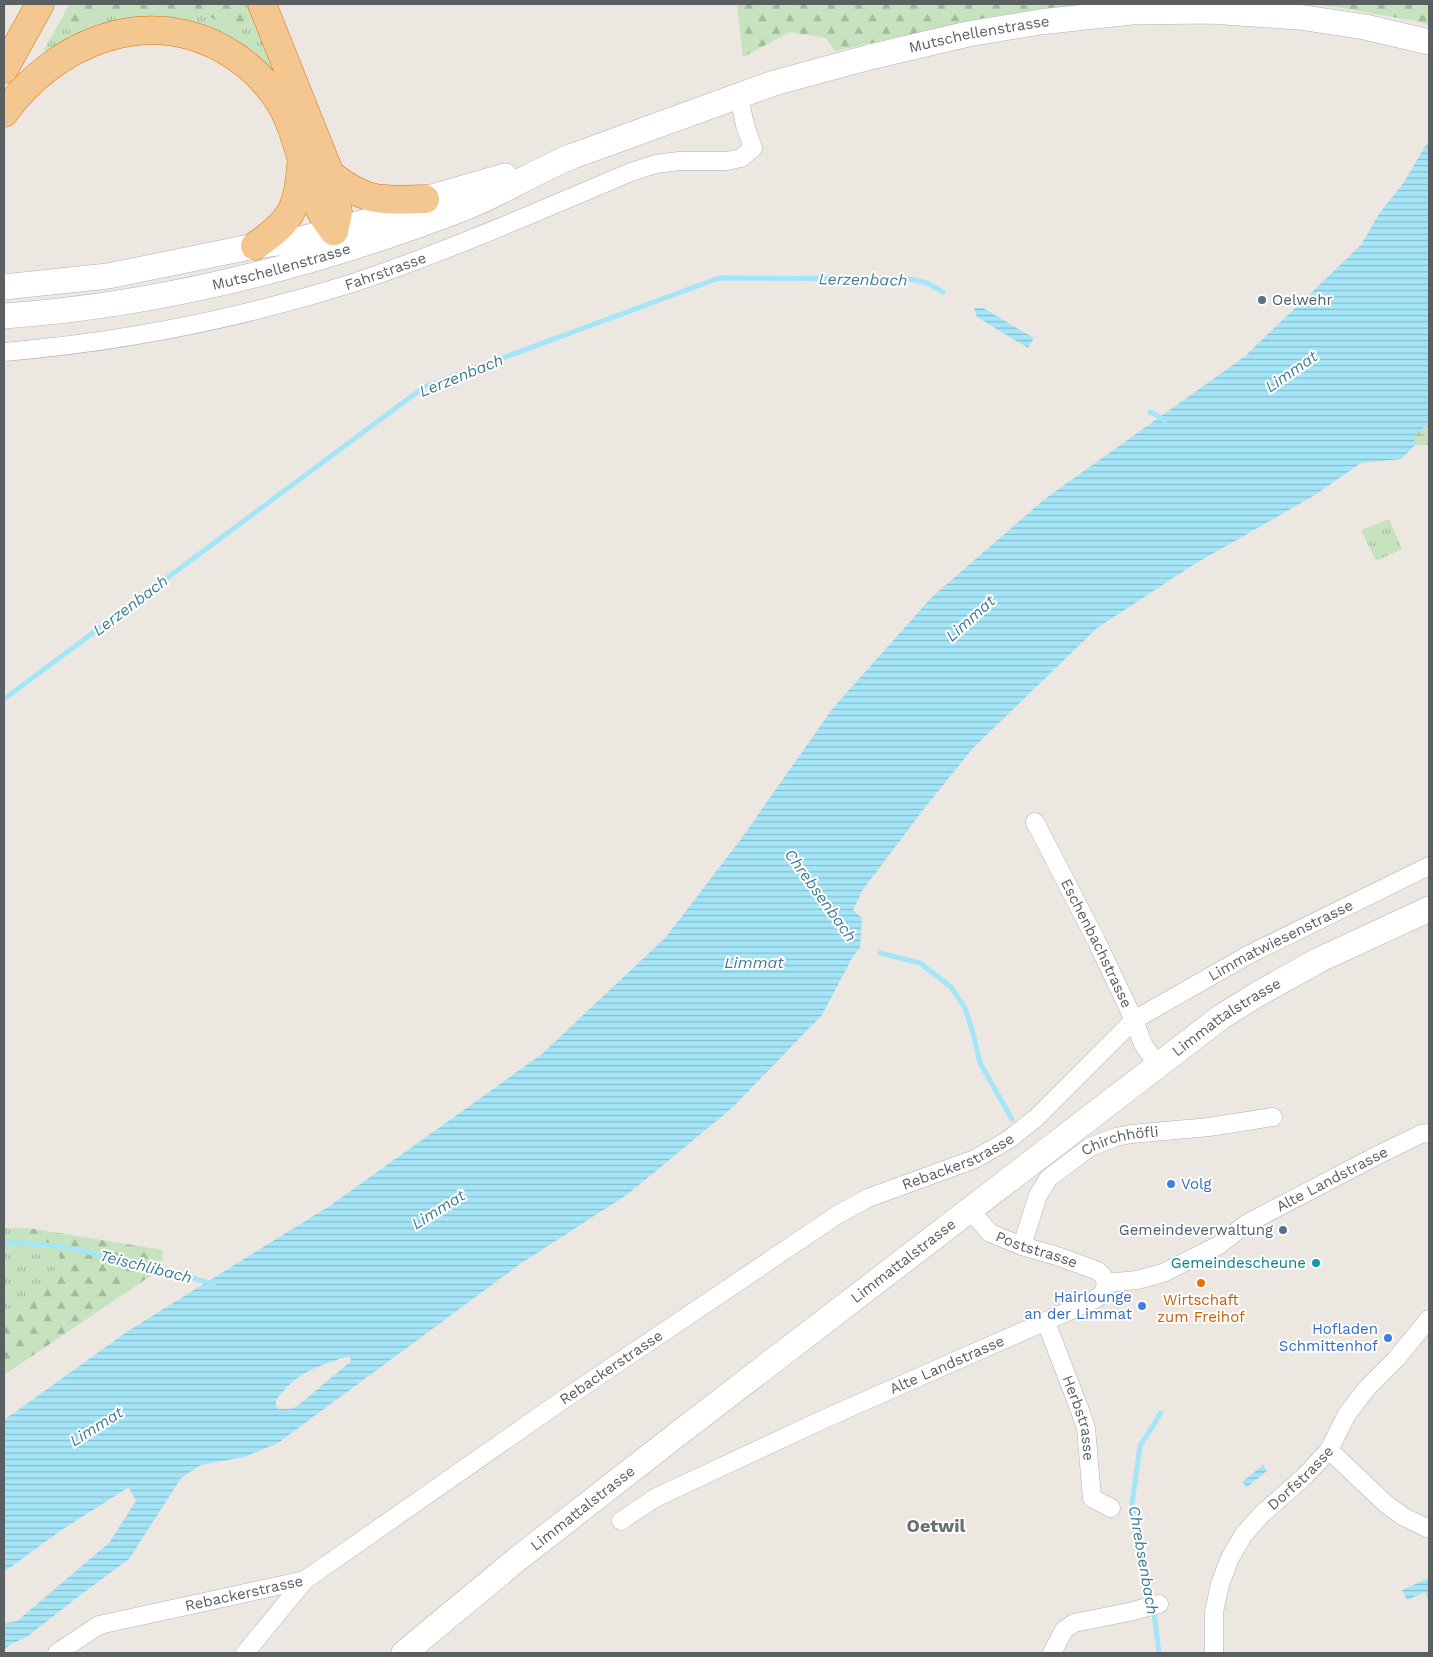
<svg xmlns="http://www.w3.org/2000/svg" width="1433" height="1657" viewBox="0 0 1433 1657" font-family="'Work Sans',sans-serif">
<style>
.grass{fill:url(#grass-tufts)}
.forest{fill:url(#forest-firs)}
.wetland{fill:url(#wetland-marsh)}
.water{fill:url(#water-rules);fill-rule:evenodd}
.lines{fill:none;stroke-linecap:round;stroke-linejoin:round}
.stream{stroke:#a5e5f8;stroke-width:5}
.street-casing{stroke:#afb3b6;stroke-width:19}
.secondary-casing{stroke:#aeb3b6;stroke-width:26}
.highway-casing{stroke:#dc7311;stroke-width:29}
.street{stroke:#fff;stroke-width:18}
.secondary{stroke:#fff;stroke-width:25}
.highway{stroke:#f4c690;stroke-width:28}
.service-dot{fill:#5c6f8a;stroke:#fff;stroke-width:2}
.shop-dot{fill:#3f7fe0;stroke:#fff;stroke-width:2}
.culture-dot{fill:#0f9aa8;stroke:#fff;stroke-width:2}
.food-dot{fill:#e8710a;stroke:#fff;stroke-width:2}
.labels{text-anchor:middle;stroke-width:4;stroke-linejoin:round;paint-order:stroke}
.street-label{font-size:15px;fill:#5a5f61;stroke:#fff}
.service-label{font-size:15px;fill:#4e5e75;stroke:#fff;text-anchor:start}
.shop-label{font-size:15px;fill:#366cbe;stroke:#fff;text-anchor:end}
.culture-label{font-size:15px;fill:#0d838f;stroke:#fff;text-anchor:end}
.food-label{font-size:15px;fill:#c56008;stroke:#fff}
.water-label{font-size:16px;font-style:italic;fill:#3f7c97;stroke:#fff}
.quarter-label{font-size:18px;font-weight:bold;fill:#6b7173;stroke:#fff}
</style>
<defs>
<pattern id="grass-tufts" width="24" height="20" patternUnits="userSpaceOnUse" patternTransform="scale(1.25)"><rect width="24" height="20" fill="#c6e2bf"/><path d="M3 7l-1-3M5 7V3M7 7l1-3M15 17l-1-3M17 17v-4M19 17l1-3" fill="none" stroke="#a4ba9f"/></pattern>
<pattern id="forest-firs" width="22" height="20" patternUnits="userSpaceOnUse" patternTransform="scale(1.25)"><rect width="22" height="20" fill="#c6e2bf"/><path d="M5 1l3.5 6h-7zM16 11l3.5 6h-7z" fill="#a4ba9f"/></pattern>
<pattern id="wetland-marsh" width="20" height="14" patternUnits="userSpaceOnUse" patternTransform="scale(1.25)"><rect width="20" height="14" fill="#c6e2bf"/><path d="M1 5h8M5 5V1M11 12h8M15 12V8" fill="none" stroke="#a4ba9f"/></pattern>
<pattern id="water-rules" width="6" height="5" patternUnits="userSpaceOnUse" patternTransform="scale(1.25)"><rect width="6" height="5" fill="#a5e5f8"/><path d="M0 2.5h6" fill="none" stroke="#89bdcc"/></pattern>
</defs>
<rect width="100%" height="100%" fill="#ece7e1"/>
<g class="grass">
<path d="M244 4H256L299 121 214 36 48 54 44 50 65 12 72 27 107 13 192 8 238 31 251 22Z"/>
<path d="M1389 519 1402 549 1376 561 1361 530Z"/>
<path d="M4 1228H28L30 1239 60 1257 54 1272 34 1292 4 1313Z"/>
</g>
<g class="forest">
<path d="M69 4H244L251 22 238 31 192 8 107 13 72 27 65 12Z"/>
<path d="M737 4H1119L988 17 835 51 826 38 790 32 743 57Z"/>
<path d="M1319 4H1429V25L1415 21Z"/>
<path d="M28 1228 163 1250 162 1268 4 1375V1313L34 1292 54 1272 60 1257 30 1239Z"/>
</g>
<path class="wetland" d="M1429 423V445H1415L1414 436Z"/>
<g class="water">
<path d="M1429 140V423L1414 436 1415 445 1401 459 1361 463 1315 495 1193 565 1097 628 973 748 923 810 862 891 853 910 862 918 860 948 853 956 822 1015 732 1108 628 1194 520 1264 278 1443 244 1457 201 1465 181 1478 129 1559 79 1596 28 1636 11 1644 4 1650V1623L17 1621 109 1543 136 1501 129 1487 60 1531 4 1572V1420L128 1331 331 1205 542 1054 666 937 741 839 833 708 932 597 1046 498 1244 357 1361 245 1379 214 1404 182ZM349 1356 351 1359 350 1362 296 1407 289 1409H278L276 1405V1400C298 1371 316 1367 349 1356Z"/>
<path d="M974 308H983L1034 338 1028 348 977 317Z"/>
<path d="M1263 1465 1267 1471 1247 1487 1242 1482Z"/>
<path d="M1429 1578V1598L1428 1599 1425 1592 1407 1600 1402 1590Z"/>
</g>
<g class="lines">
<g class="stream">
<path d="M1150 412 1165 420"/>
<path d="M4 699 424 387 719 278 910 279 927 283 943 292"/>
<path d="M880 953 920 963 951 987 965 1008 973 1033 980 1063 1012 1119"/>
<path d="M4 1242 59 1246 149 1265 213 1284"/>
<path d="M1159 1653 1152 1597 1132 1504 1140 1446 1161 1413"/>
</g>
<defs>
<g id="street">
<path id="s1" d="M4 352C122 342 239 319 353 283 448 251 539 211 631 172L656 164 679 161H727L741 158 753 148 745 125 739 96"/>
<path id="s2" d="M1035 822 1096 940 1134 1020 1143 1044 1158 1066"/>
<path id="s3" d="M970 1210 990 1233 1022 1246 1057 1256 1098 1271 1103 1276 1106 1283"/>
<path id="s4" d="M1022 1246 1038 1195 1049 1178 1090 1147 1116 1137 1131 1134 1209 1127 1273 1117"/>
<path id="s5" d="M1106 1283 1137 1280 1163 1273 1219 1245 1246 1224 1380 1154 1421 1134 1429 1133"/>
<path id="s6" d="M1046 1322 1078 1405 1086 1428 1092 1498 1111 1508"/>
<path d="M1329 1450 1386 1504 1404 1517 1429 1529"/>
<path id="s7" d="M621 1521 655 1498 824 1419 1087 1303C1097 1298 1105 1296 1106 1283"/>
<path id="s8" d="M57 1653 99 1625 305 1580 557 1404 837 1215 868 1198 975 1159 1008 1140 1036 1118 1134 1020 1248 955 1429 866"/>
<path d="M245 1653 305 1580"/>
<path d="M1052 1653 1064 1630 1074 1623 1129 1612 1159 1604"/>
<path id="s9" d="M1214 1653V1612L1220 1584 1230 1558 1244 1534 1262 1514 1305 1476 1329 1450 1347 1414 1368 1387 1396 1359 1429 1319"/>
</g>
<g id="secondary">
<path d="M4 287 108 276 255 246 292 241 334 231 385 216 425 199 505 176"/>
<path id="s10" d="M4 316C162 305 316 265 464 208 501 194 535 171 573 156L774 83 870 57 968 34 1040 22 1131 12 1210 11 1299 17 1365 27 1429 42"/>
<path id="s11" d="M404 1653 515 1561 670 1440 1221 1017 1258 994 1319 960 1429 909"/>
</g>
<g id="highway">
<path d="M262 4 330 174 338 212 334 231"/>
<path d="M4 69 40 4"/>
<path d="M4 113C54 44 143 5 223 49 246 62 266 80 280 103 303 141 304 197 334 231"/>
<path d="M330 174C367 203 380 200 425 199"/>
<path d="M255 246C291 221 298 209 301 165"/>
</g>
</defs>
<use href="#street" class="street-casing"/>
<use href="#secondary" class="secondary-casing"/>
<use href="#highway" class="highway-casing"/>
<use href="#street" class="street"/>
<use href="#secondary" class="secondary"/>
<use href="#highway" class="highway"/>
</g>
<g class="service-dot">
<circle cx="1262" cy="300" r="5"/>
<circle cx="1283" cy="1230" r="5"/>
</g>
<g class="shop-dot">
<circle cx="1171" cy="1184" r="5"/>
<circle cx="1142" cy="1306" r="5"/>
<circle cx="1388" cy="1338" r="5"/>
</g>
<circle class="culture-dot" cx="1316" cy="1263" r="5"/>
<circle class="food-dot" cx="1201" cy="1283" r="5"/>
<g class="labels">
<g class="street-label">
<text dy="5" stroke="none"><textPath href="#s10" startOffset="1020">Mutschellenstrasse</textPath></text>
<text dy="5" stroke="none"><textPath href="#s10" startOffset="282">Mutschellenstrasse</textPath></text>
<text dy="5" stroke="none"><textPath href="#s1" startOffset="391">Fahrstrasse</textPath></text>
<text dy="5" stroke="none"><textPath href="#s8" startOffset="1435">Limmatwiesenstrasse</textPath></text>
<text dy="5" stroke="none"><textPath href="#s2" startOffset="136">Eschenbachstrasse</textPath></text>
<text dy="5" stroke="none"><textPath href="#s11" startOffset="1040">Limmattalstrasse</textPath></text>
<text dy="5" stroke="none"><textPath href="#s4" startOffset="156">Chirchhöfli</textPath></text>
<text dy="5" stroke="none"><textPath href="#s8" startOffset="1039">Rebackerstrasse</textPath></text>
<text dy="5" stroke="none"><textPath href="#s5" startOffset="252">Alte Landstrasse</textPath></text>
<text dy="5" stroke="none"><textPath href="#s3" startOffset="80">Poststrasse</textPath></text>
<text dy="5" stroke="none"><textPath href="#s11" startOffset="635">Limmattalstrasse</textPath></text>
<text dy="5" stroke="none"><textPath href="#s7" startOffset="362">Alte Landstrasse</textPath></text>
<text dy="5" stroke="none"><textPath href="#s8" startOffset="634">Rebackerstrasse</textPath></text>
<text dy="5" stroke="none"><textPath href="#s6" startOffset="102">Herbstrasse</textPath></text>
<text dy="5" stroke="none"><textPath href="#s9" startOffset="205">Dorfstrasse</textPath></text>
<text dy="5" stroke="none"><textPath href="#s11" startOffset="230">Limmattalstrasse</textPath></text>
<text dy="5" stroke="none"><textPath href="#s8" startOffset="199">Rebackerstrasse</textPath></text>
</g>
<g class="service-label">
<text x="1272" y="305">Oelwehr</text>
<text x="1273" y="1235" text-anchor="end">Gemeindeverwaltung</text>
</g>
<g class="shop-label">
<text x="1181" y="1189" text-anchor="start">Volg</text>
<text x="1132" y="1302">Hairlounge<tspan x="1132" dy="17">an der Limmat</tspan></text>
<text x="1378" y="1334">Hofladen<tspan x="1378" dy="17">Schmittenhof</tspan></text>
</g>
<g class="culture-label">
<text x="1306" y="1268">Gemeindescheune</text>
</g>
<g class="food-label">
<text x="1201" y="1305">Wirtschaft<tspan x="1201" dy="17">zum Freihof</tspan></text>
</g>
<g class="water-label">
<text transform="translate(863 279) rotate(1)" y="6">Lerzenbach</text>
<text transform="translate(1291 371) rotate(-35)" y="6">Limmat</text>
<text transform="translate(461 375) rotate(-22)" y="6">Lerzenbach</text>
<text transform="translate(130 605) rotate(-37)" y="6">Lerzenbach</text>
<text transform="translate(970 618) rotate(-42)" y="6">Limmat</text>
<text transform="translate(821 895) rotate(54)" y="6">Chrebsenbach</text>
<text x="754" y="968">Limmat</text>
<text transform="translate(438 1209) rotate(-32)" y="6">Limmat</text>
<text transform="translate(146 1266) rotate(14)" y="6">Teischlibach</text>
<text transform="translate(96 1426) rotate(-32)" y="6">Limmat</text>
<text transform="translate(1144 1560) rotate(80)" y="6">Chrebsenbach</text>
</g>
<g class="quarter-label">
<text x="936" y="1532">Oetwil</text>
</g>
</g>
<rect width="1433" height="1657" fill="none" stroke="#5a5f61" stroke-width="10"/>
</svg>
